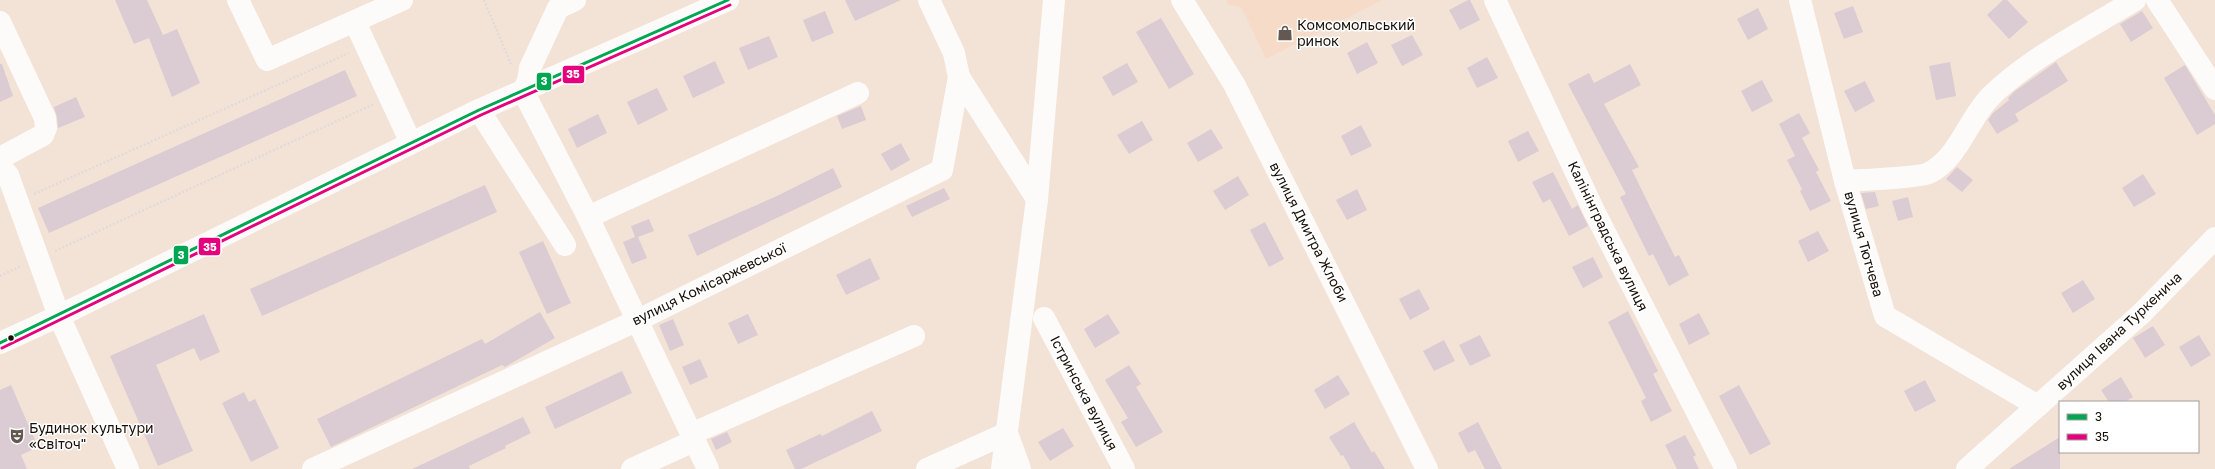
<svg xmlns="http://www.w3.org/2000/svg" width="2215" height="469" viewBox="0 0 2215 469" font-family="'Golos Text',sans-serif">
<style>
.built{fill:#f6dcc8}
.building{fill:#dbcbd2}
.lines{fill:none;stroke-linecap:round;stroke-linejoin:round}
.path{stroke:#e0dbd8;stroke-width:2.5;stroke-dasharray:2 2;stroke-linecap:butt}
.minor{stroke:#fdfbf9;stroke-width:22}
.major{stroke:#fdfbf9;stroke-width:22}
.bus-1-casing{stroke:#fff;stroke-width:6}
.bus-2-casing{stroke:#fff;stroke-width:6}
.bus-1{stroke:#00a651;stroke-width:3}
.bus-2{stroke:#e5007d;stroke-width:3}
.bus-dot{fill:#170e07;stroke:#fff;stroke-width:1.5}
.labels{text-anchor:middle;stroke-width:3;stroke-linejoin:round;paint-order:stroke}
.poi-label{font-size:14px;fill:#170e07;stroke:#fff;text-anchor:start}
.street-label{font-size:14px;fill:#170e07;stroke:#fff}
.line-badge{stroke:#fff;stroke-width:1.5}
.badge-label{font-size:11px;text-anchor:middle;font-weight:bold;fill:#fff}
</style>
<rect width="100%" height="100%" fill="#f3e3d7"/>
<path class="built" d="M1226 0H1383L1266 59 1241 7 1228 5Z"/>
<g class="building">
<path d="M115 0H147L163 35 177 29 200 83 172 97 149 38 134 44Z"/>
<path d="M845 0H901L855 21Z"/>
<path d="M1468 0H1470L1480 20 1460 30 1449 10Z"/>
<path d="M2003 0H2007L2028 22 2009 39 1987 15Z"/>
<path d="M1853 6 1863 32 1844 39 1834 13Z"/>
<path d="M1758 8 1768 29 1748 40 1737 19Z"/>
<path d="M825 11 834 33 812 42 803 20Z"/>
<path d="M2142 11 2153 28 2131 42 2120 24Z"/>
<path d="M1161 18 1194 74 1169 89 1136 32Z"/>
<path d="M1412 35 1423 55 1402 66 1391 45Z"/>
<path d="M769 36 778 57 748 70 739 48Z"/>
<path d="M1367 42 1378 63 1357 74 1347 53Z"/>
<path d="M1487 57 1498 78 1477 88 1467 68Z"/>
<path d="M715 61 725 83 693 98 683 76Z"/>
<path d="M1950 62 1956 96 1936 100 1929 66Z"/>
<path d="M2056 62 2068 81 2015 114 2019 121 1997 134 1988 120 1993 113 2009 100 2008 98 2015 91Z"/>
<path d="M1127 63 1138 82 1113 96 1102 77Z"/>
<path d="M0 64H2L13 96 0 102Z"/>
<path d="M1630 64 1641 85 1604 104 1639 167 1632 170 1650 207 1675 257 1679 255 1689 275 1669 286 1653 254 1649 256 1639 236 1620 197 1626 194 1568 84 1589 73 1594 83Z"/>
<path d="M2185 65 2215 115V124L2197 135 2164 78Z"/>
<path d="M345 70 357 96 49 233 38 208Z"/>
<path d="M1762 80 1773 101 1752 112 1741 91Z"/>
<path d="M1865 81 1875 101 1855 112 1844 91Z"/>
<path d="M657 88 668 110 638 125 627 102Z"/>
<path d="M76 97 85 117 58 128 57 117 54 107Z"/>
<path d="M861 106 866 120 842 129 837 116Z"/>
<path d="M1799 113 1810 133 1802 138 1819 170 1816 172 1831 201 1810 211 1800 191 1802 189 1787 160 1795 156 1779 124Z"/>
<path d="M598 114 607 133 577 148 568 129Z"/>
<path d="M1142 121 1153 140 1129 154 1117 135Z"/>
<path d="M1361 125 1372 146 1351 156 1341 136Z"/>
<path d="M1211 129 1223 148 1198 162 1187 143Z"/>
<path d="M1528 131 1539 151 1518 162 1508 141Z"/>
<path d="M901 143 910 160 891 171 881 154Z"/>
<path d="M1957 167 1973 180 1962 192 1946 179Z"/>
<path d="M833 168 842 187 697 256 688 235 777 196Z"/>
<path d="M1553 172 1572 209 1578 205 1588 226 1569 236 1550 199 1543 203 1532 182Z"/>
<path d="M2143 174 2156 194 2134 207 2122 188Z"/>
<path d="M1238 176 1249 195 1225 210 1213 191Z"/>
<path d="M485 185 497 212 262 316 250 289Z"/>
<path d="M944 188 950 199 912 217 906 206Z"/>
<path d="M1357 189 1367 210 1347 220 1336 200Z"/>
<path d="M1875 192 1879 206 1866 209 1861 193Z"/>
<path d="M1908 197 1913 217 1898 221 1892 201Z"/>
<path d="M649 219 654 231 638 237 647 258 632 264 623 242 635 237 631 226Z"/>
<path d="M1265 222 1284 259 1269 267 1250 230Z"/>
<path d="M1818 231 1829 251 1808 262 1798 241Z"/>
<path d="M543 241 571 303 547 314 519 252Z"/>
<path d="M1593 257 1603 277 1583 288 1572 267Z"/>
<path d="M870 258 880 279 846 295 836 275Z"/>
<path d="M2083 280 2095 299 2073 313 2061 293Z"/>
<path d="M1419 289 1430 309 1410 320 1399 299Z"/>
<path d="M1628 311 1658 371 1653 374 1672 411 1651 422 1641 401 1646 398 1608 322Z"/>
<path d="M540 312 555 338 505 367 502 365 331 447 317 419 482 339 485 344Z"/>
<path d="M1699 313 1710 334 1689 345 1679 324Z"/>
<path d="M204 314 220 352 200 361 194 348 156 365 193 451 158 466 110 356Z"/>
<path d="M748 314 758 335 738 344 728 323Z"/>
<path d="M1108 314 1120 333 1095 348 1084 329Z"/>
<path d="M673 319 684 345 670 351 659 325Z"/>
<path d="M2153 326 2165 345 2145 358 2133 338Z"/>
<path d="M1480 335 1491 356 1470 366 1459 345Z"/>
<path d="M2199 335 2211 355 2191 367 2179 347Z"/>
<path d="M1444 340 1455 361 1434 371 1423 351Z"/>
<path d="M700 359 708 377 690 385 682 367Z"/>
<path d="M1129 365 1141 384 1136 387 1163 432 1136 447 1121 422 1128 418 1105 380Z"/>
<path d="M622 371 632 393 555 429 545 407Z"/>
<path d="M1338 375 1350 394 1325 409 1314 390Z"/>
<path d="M2121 377 2133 397 2125 402H2109L2101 390Z"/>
<path d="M1925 380 1936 401 1915 412 1904 391Z"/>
<path d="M11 385 38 447 21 455 27 469H0V390Z"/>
<path d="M1739 385 1771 444 1750 455 1719 396Z"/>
<path d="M244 392 249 402 255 399 279 448 251 462 222 403Z"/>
<path d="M872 411 882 431 801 469H795L786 450 820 434 822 436Z"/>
<path d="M523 417 531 433 505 446 506 448 469 466 470 469H412Z"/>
<path d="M1354 422 1372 453 1374 451 1385 469H1351L1343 455 1341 456 1329 437Z"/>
<path d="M1478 422 1502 469H1485L1475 450 1468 453 1458 433Z"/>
<path d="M1063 428 1074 446 1050 461 1038 442Z"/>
<path d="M727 432 732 442 716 450 711 439Z"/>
<path d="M1685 435 1696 455 1693 457 1699 469H1677L1665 445Z"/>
<path d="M2060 437V469H2009Z"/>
</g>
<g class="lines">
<g class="path">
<path d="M484 0 511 64"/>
<path d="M34 194 349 53"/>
<path d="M55 251 374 104"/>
<path d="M0 276 21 266"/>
</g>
<g class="minor">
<path d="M238 0 267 60 402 0"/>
<path d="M575 0 558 8 530 68 528 81 523 91 588 217 708 469"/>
<path d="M1495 0 1594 211 1726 469"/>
<path d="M1800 0 1845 181 1885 316 2038 406"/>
<path d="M2157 0 2215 89"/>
<path d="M0 22 45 118 46 128 43 135 0 158"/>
<path d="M355 22 411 143"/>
<path d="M959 77 1037 199 1002 469"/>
<path d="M479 110 565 245"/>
<path d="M0 166 8 175 59 316 128 469"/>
<path d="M1845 181C1860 180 1919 178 1929 173 1959 158 1968 119 1991 96 2031 57 2088 29 2135 0"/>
<path d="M1037 199 1054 0"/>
<path d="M588 217 858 93"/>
<path d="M1044 318 1124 469"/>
<path d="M0 343 59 316 479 110 728 0"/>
<path d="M691 434 914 336"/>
<path d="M313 469 636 321 942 170 959 77 954 53 929 0"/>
<path d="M632 469 694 441"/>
<path d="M927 469 1007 433 1020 469"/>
<path d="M1967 469 2142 313 2215 238"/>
</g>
<path class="major" d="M1182 0 1234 84 1427 469"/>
<defs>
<path id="bus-1" d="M0 343 479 110 728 0"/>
<path id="bus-2" d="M2 348 481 115 730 5"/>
</defs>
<use href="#bus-1" class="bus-1-casing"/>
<use href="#bus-2" class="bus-2-casing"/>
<use href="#bus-1" class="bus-1"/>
<use href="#bus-2" class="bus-2"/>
</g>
<defs>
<symbol id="shop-bare" viewBox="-9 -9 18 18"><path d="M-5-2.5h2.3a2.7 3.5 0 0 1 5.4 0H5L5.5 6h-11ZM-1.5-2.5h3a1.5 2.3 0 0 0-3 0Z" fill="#645950" stroke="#fff" stroke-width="2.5" paint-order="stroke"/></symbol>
<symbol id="theatre-bare" viewBox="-9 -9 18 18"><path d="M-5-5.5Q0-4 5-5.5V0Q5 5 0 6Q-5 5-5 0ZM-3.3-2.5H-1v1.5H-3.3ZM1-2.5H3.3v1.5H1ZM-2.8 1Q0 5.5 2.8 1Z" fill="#645950" stroke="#fff" stroke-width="2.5" paint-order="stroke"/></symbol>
</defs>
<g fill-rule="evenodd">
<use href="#shop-bare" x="1274" y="22" width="22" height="22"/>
<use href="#theatre-bare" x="6" y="425" width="22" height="22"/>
</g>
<circle class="bus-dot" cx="11" cy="338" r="3.5"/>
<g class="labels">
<g class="poi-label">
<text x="1297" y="30">Комсомольський<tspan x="1297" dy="16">ринок</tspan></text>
<text x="29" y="433">Будинок культури<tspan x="29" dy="16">«Світоч"</tspan></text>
</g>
<g class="street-label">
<text transform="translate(1309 232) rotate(63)" y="5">вулиця Дмитра Жлоби</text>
<text transform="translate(1608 236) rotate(64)" y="5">Калінінградська вулиця</text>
<text transform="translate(1864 244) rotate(74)" y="5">вулиця Тютчева</text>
<text transform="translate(709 284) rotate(-26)" y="5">вулиця Комісаржевської</text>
<text transform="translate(2119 331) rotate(-43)" y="5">вулиця Івана Туркенича</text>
<text transform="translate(1084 393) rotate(62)" y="5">Істринська вулиця</text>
</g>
</g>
<g class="line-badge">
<rect x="562" y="65" width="23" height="19" rx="4" fill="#e5007d"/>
<rect x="536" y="72" width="16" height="19" rx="4" fill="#00a651"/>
<rect x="198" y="237" width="23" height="19" rx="4" fill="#e5007d"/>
<rect x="173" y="245" width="16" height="20" rx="4" fill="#00a651"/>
</g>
<g class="badge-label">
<text x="573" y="78">35</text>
<text x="544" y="85">3</text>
<text x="210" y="251">35</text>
<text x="181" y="259">3</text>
</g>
<rect x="2059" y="401" width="140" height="52" fill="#ffffff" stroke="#a29f9c"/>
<rect x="2067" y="414" width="20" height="6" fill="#00a651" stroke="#a29f9c"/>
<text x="2095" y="421" font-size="12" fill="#170e07">3</text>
<rect x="2067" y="434" width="20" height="6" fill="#e5007d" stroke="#a29f9c"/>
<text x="2095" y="441" font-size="12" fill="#170e07">35</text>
</svg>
